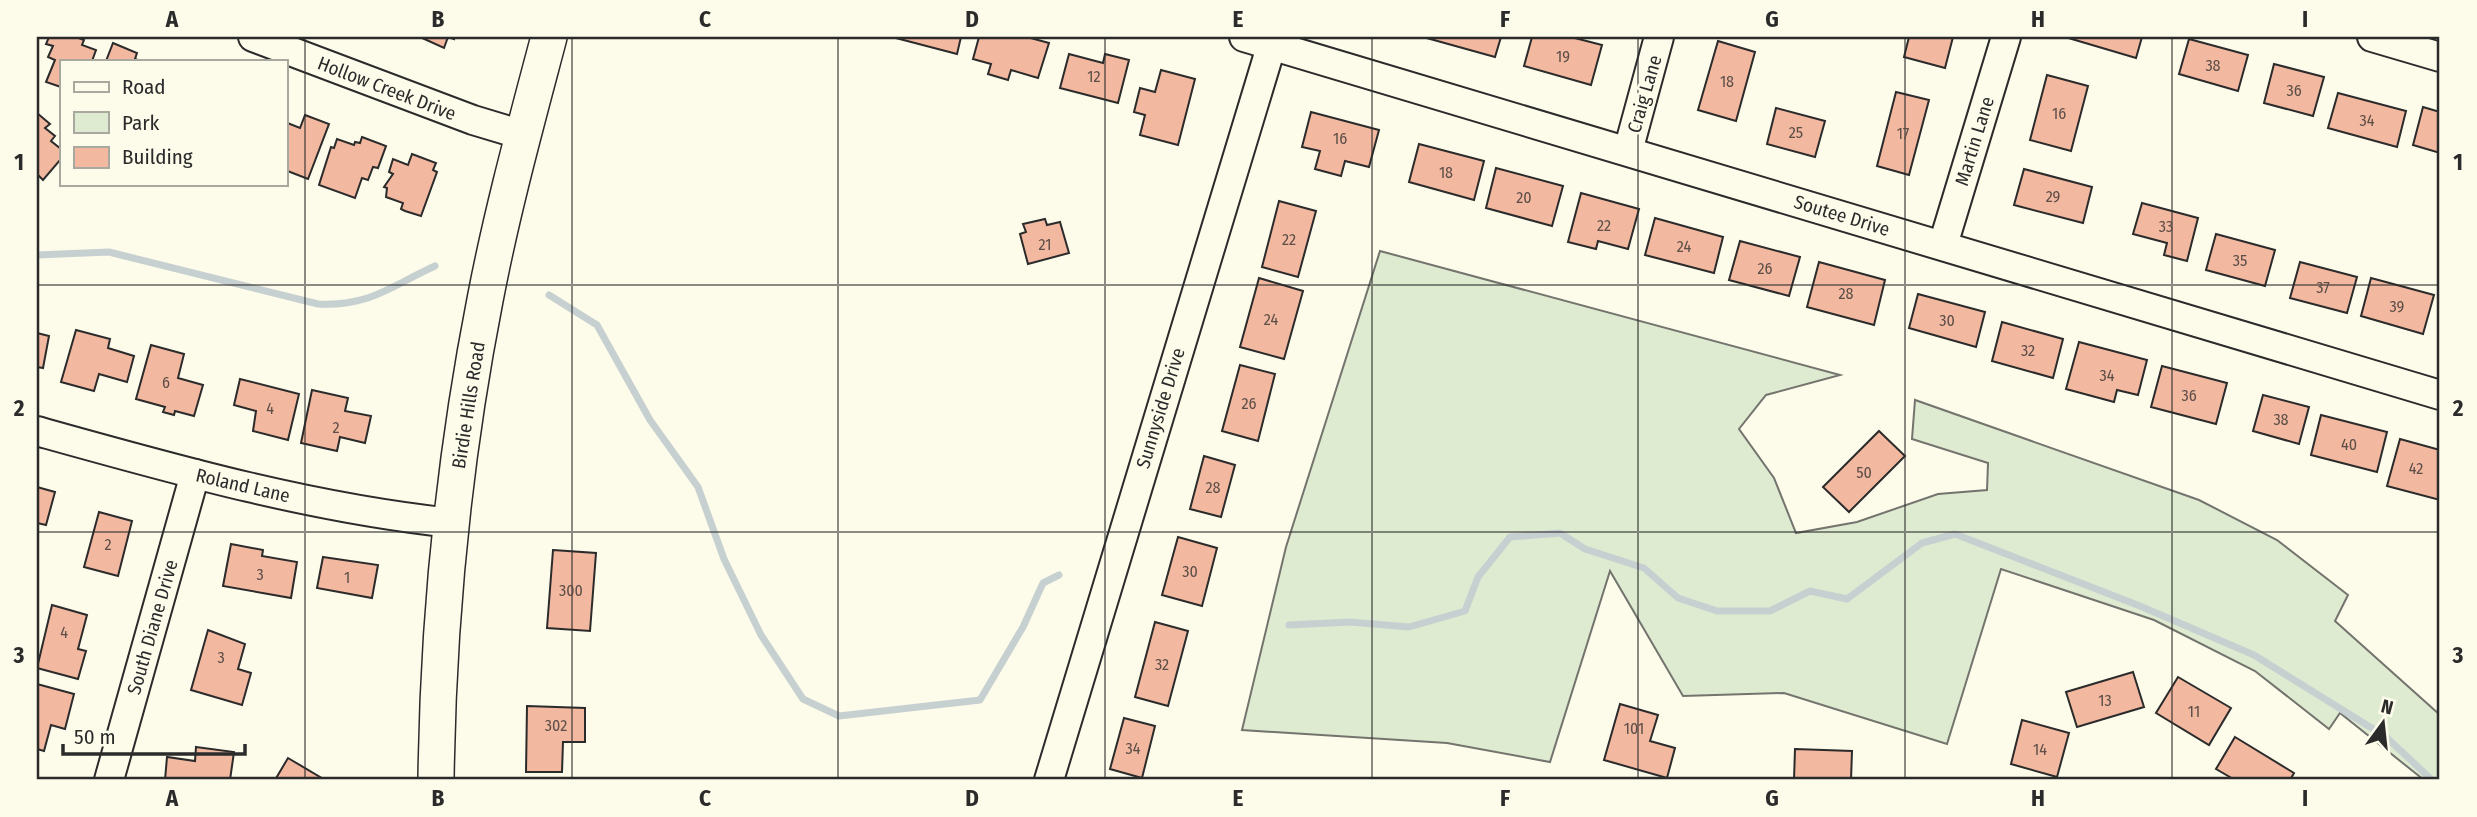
<svg xmlns="http://www.w3.org/2000/svg" width="2477" height="817" viewBox="0 0 2477 817" font-family="'Fira Sans Condensed',sans-serif">
<style>
.green{fill:#deebd1;stroke:#74746e;stroke-width:2}
.lines{fill:none;stroke-linecap:round;stroke-linejoin:round}
.stream{stroke:#c7d0d0;stroke-width:7}
.building{fill:#f2b8a0;stroke:#2b2b2b;stroke-width:2}
.minor-casing{stroke:#2b2b2b;stroke-width:32}
.major-casing{stroke:#2b2b2b;stroke-width:38}
.minor{stroke:#fdfbea;stroke-width:28}
.major{stroke:#fdfbea;stroke-width:35}
.grid{fill:none;stroke:#2b2b2b;stroke-width:2;stroke-opacity:0.55}
.labels{text-anchor:middle;stroke-width:5;stroke-linejoin:round;paint-order:stroke}
.number-label{font-size:16px;fill:#5d4e48}
.street-label{font-size:19px;fill:#2b2b2b;stroke:#fdfbea}
.neatline{fill:none;stroke:#2b2b2b;stroke-width:2.5}
.grid-label{font-size:23px;text-anchor:middle;font-weight:bold;fill:#2b2b2b}
</style>
<rect width="100%" height="100%" fill="#fdfbea"/>
<path class="green" d="M1380 251 1840 375 1766 395 1739 429 1774 478 1796 533 1857 522 1938 494 1987 490 1988 463 1912 439 1915 400 2199 500 2277 540 2348 595 2335 621 2440 715V780H2424L2340 713 2329 729 2255 671 2154 620 2001 569 1947 744 1784 693 1683 696 1610 571 1550 762 1447 743 1242 730 1286 547Z"/>
<g class="lines">
<g class="stream">
<path d="M37 255 109 252 318 304C369 307 391 286 435 266"/>
<path d="M549 295 597 325 650 420 698 487 724 559 761 635 803 699 839 716 980 700 1023 627 1043 583 1059 575"/>
<path d="M1289 625 1350 622 1409 627 1465 611 1478 577 1510 537 1560 533 1585 549 1644 568 1678 598 1717 611H1770L1810 591 1847 599 1922 543 1955 534 2140 606 2254 655 2386 737 2432 780"/>
</g>
</g>
<g class="building">
<path d="M49 37H76L84 40 82 45 96 50 92 61H61V87L46 82 55 60 48 57 53 46 46 44Z"/>
<path d="M420 37H454V39L448 37 444 48Z"/>
<path d="M892 37H961L957 54Z"/>
<path d="M979 37H1027L1049 43 1038 78 1011 70 1008 80 988 74 991 64 973 59Z"/>
<path d="M1423 37H1501L1495 57Z"/>
<path d="M1532 37H1571L1602 45 1591 85 1524 66Z"/>
<path d="M1909 37H1953L1945 68 1904 57Z"/>
<path d="M2065 37H2142L2136 58Z"/>
<path d="M2189 39 2248 55 2238 91 2179 74Z"/>
<path d="M1718 41 1755 52 1736 121 1698 110Z"/>
<path d="M113 43 137 53 135 59 140 61H106Z"/>
<path d="M1069 54 1103 63 1105 54 1129 60 1118 103 1060 88Z"/>
<path d="M2274 64 2324 77 2313 116 2264 103Z"/>
<path d="M1161 70 1195 79 1178 145 1140 135 1145 115 1134 112 1140 88 1155 92Z"/>
<path d="M2047 75 2088 86 2071 151 2030 140Z"/>
<path d="M1896 92 1929 100 1909 175 1877 166Z"/>
<path d="M2338 93 2406 111 2397 147 2328 128Z"/>
<path d="M2423 107 2440 112V153L2413 145Z"/>
<path d="M1776 108 1825 121 1815 157 1767 144Z"/>
<path d="M1311 112 1379 130 1369 167 1345 161 1341 176 1315 169 1320 151 1302 147Z"/>
<path d="M37 113 50 124 45 128 55 136 51 141 61 149V159L43 180 37 174Z"/>
<path d="M305 115 329 124 308 179 285 170V122L300 128Z"/>
<path d="M362 137 386 146 378 168 373 167 368 180 362 178 355 198 319 185 331 147 334 148 337 139 354 145 355 142 360 143Z"/>
<path d="M1419 144 1484 161 1474 200 1409 182Z"/>
<path d="M412 154 436 163 433 170 437 172 421 216 405 211 401 209 403 203 386 197 387 188 384 187 393 174 389 172 393 159 408 165Z"/>
<path d="M1496 168 1563 186 1552 226 1486 208Z"/>
<path d="M2024 169 2092 187 2083 223 2014 205Z"/>
<path d="M1581 193 1639 209 1628 249 1598 241 1596 249 1568 242Z"/>
<path d="M1279 201 1316 211 1298 277 1262 267Z"/>
<path d="M2142 203 2198 218 2187 261 2164 255 2167 243 2133 234Z"/>
<path d="M1655 218 1723 237 1714 273 1645 255Z"/>
<path d="M1045 219 1047 225 1060 222 1069 253 1028 264 1020 234 1026 232 1023 224Z"/>
<path d="M2216 234 2275 250 2265 286 2206 270Z"/>
<path d="M1740 241 1800 257 1789 296 1729 280Z"/>
<path d="M1819 262 1885 280 1874 325 1807 307Z"/>
<path d="M2300 262 2357 277 2347 313 2290 298Z"/>
<path d="M1259 278 1303 291 1284 359 1240 347Z"/>
<path d="M2371 278 2434 295 2423 334 2361 316Z"/>
<path d="M1918 294 1985 312 1976 347 1909 328Z"/>
<path d="M2002 322 2063 339 2053 378 1992 361Z"/>
<path d="M76 330 110 339 108 348 134 356 127 382 99 374 94 391 61 382Z"/>
<path d="M37 333 49 336 43 368 37 367Z"/>
<path d="M2079 342 2147 360 2138 395 2117 390 2114 402 2066 389Z"/>
<path d="M151 345 184 354 178 378 203 385 194 416 175 411 174 415 163 412 165 407 136 399Z"/>
<path d="M1240 365 1275 374 1258 441 1222 431Z"/>
<path d="M2162 366 2227 383 2216 424 2151 407Z"/>
<path d="M240 379 299 394 288 440 253 431 256 411 234 405Z"/>
<path d="M312 390 348 398 345 411 371 416 365 443 340 437 337 451 301 443Z"/>
<path d="M2263 395 2309 407 2299 444 2253 431Z"/>
<path d="M2321 415 2387 432 2377 472 2311 455Z"/>
<path d="M1879 431 1905 456 1849 512 1823 487Z"/>
<path d="M2400 439 2440 450V500L2387 486Z"/>
<path d="M1204 456 1235 465 1221 517 1190 509Z"/>
<path d="M37 487 55 492 46 525 37 523Z"/>
<path d="M99 512 132 521 118 576 84 567Z"/>
<path d="M1178 537 1217 548 1202 606 1162 595Z"/>
<path d="M231 544 263 550 262 556 297 562 291 598 223 586Z"/>
<path d="M553 550 596 553 590 631 547 628Z"/>
<path d="M323 557 378 565 372 598 317 588Z"/>
<path d="M52 605 87 615 78 649 86 651 78 679 37 668Z"/>
<path d="M1155 622 1188 631 1168 706 1135 697Z"/>
<path d="M208 630 245 644 238 669 251 673 242 705 191 690Z"/>
<path d="M2133 672 2144 707 2077 727 2066 692Z"/>
<path d="M2178 677 2231 708 2209 745 2156 713Z"/>
<path d="M37 684 74 694 65 729 51 725 44 751 37 749Z"/>
<path d="M1620 704 1658 715 1650 741 1675 748 1667 778 1604 760Z"/>
<path d="M527 706 585 708V742H563L562 772H526Z"/>
<path d="M1124 718 1155 726 1142 778 1110 769Z"/>
<path d="M2022 720 2069 733 2057 777 2011 764Z"/>
<path d="M2235 737 2294 773 2290 780H2235L2216 769Z"/>
<path d="M196 747 234 752 230 780H165L167 757 195 761Z"/>
<path d="M1795 749 1852 751 1851 780H1794Z"/>
<path d="M288 758 325 780H275Z"/>
</g>
<g class="lines">
<defs>
<g id="minor">
<path d="M253 37 473 120 523 135"/>
<path d="M1244 37 2440 395"/>
<path d="M2372 37 2440 57"/>
<path d="M1628 151 1659 37"/>
<path d="M1943 245 2006 37"/>
<path d="M37 431C173 469 310 508 452 523"/>
<path d="M109 780 195 474"/>
<path d="M1049 780 1274 37"/>
</g>
<path id="major" d="M436 780C438 620 454 458 485 300 502 211 526 124 549 37"/>
</defs>
<use href="#minor" class="minor-casing"/>
<use href="#major" class="major-casing"/>
<use href="#minor" class="minor"/>
<use href="#major" class="major"/>
</g>
<path class="grid" d="M305 37V780M572 37V780M838 37V780M1105 37V780M1372 37V780M1638 37V780M1905 37V780M2172 37V780M37 285H2440M37 532H2440"/>
<g class="labels">
<g class="number-label">
<text x="1563" y="62">19</text>
<text x="2213" y="71">38</text>
<text x="1094" y="82">12</text>
<text x="1727" y="87">18</text>
<text x="2294" y="96">36</text>
<text x="2059" y="119">16</text>
<text x="2367" y="126">34</text>
<text x="1796" y="138">25</text>
<text x="1903" y="139">17</text>
<text x="1340" y="144">16</text>
<text x="1446" y="178">18</text>
<text x="2053" y="202">29</text>
<text x="1524" y="203">20</text>
<text x="1604" y="231">22</text>
<text x="2166" y="232">33</text>
<text x="1289" y="245">22</text>
<text x="1045" y="250">21</text>
<text x="1684" y="252">24</text>
<text x="2240" y="266">35</text>
<text x="1765" y="274">26</text>
<text x="2323" y="293">37</text>
<text x="1846" y="299">28</text>
<text x="2397" y="312">39</text>
<text x="1271" y="325">24</text>
<text x="1947" y="326">30</text>
<text x="2028" y="356">32</text>
<text x="2107" y="381">34</text>
<text x="166" y="388">6</text>
<text x="2189" y="401">36</text>
<text x="1249" y="409">26</text>
<text x="270" y="414">4</text>
<text x="2281" y="425">38</text>
<text x="336" y="433">2</text>
<text x="2349" y="450">40</text>
<text x="2416" y="474">42</text>
<text x="1864" y="478">50</text>
<text x="1213" y="493">28</text>
<text x="108" y="550">2</text>
<text x="1190" y="577">30</text>
<text x="260" y="580">3</text>
<text x="347" y="583">1</text>
<text x="571" y="596">300</text>
<text x="64" y="638">4</text>
<text x="221" y="663">3</text>
<text x="1162" y="670">32</text>
<text x="2105" y="706">13</text>
<text x="2194" y="717">11</text>
<text x="556" y="731">302</text>
<text x="1634" y="734">101</text>
<text x="1133" y="754">34</text>
<text x="2040" y="755">14</text>
</g>
<g class="street-label">
<text transform="translate(387 88) rotate(21)" y="7">Hollow Creek Drive</text>
<text transform="translate(1644 94) rotate(-74)" y="7">Craig Lane</text>
<text transform="translate(1974 141) rotate(-73)" y="7">Martin Lane</text>
<text transform="translate(1842 215) rotate(17)" y="7">Soutee Drive</text>
<text transform="translate(468 405) rotate(-81)" y="7">Birdie Hills Road</text>
<text transform="translate(1160 408) rotate(-73)" y="7">Sunnyside Drive</text>
<text transform="translate(243 485) rotate(13)" y="7">Roland Lane</text>
<text transform="translate(152 627) rotate(-74)" y="7">South Diane Drive</text>
</g>
</g>
<rect width="2477" height="817" fill="none" stroke="#fdfbea" stroke-width="77"/>
<rect x="60" y="60" width="228" height="126" fill="#fdfbea" stroke="#a9a89e" stroke-width="2"/>
<rect x="74" y="82" width="35" height="10" fill="#fdfbea" stroke="#a9a89e" stroke-width="2"/>
<text x="122" y="94" font-size="21" fill="#2b2b2b">Road</text>
<rect x="74" y="112" width="35" height="21" fill="#deebd1" stroke="#a9a89e" stroke-width="2"/>
<text x="122" y="130" font-size="21" fill="#2b2b2b">Park</text>
<rect x="74" y="147" width="35" height="21" fill="#f2b8a0" stroke="#a9a89e" stroke-width="2"/>
<text x="122" y="164" font-size="21" fill="#2b2b2b">Building</text>
<g transform="translate(2383 723) rotate(15)" stroke="#fdfbea" stroke-width="5" paint-order="stroke">
<path d="M0-5L12 26L0 18L-12 26Z" fill="#2b2b2b"/>
<text y="-10" font-size="19" font-weight="bold" text-anchor="middle" fill="#2b2b2b">N</text>
</g>
<path d="M63 744v10h182v-10" fill="none" stroke="#2b2b2b" stroke-width="3.5"/>
<text x="74" y="744" font-size="21" fill="#2b2b2b" stroke="#fdfbea" stroke-width="5" paint-order="stroke">50 m</text>
<rect x="38" y="38" width="2400" height="740" class="neatline"/>
<g class="grid-label">
<text x="172" y="27">A</text>
<text x="438" y="27">B</text>
<text x="705" y="27">C</text>
<text x="972" y="27">D</text>
<text x="1238" y="27">E</text>
<text x="1505" y="27">F</text>
<text x="1772" y="27">G</text>
<text x="2038" y="27">H</text>
<text x="2305" y="27">I</text>
<text x="19" y="170">1</text>
<text x="2458" y="170">1</text>
<text x="19" y="416">2</text>
<text x="2458" y="416">2</text>
<text x="19" y="663">3</text>
<text x="2458" y="663">3</text>
<text x="172" y="806">A</text>
<text x="438" y="806">B</text>
<text x="705" y="806">C</text>
<text x="972" y="806">D</text>
<text x="1238" y="806">E</text>
<text x="1505" y="806">F</text>
<text x="1772" y="806">G</text>
<text x="2038" y="806">H</text>
<text x="2305" y="806">I</text>
</g>
</svg>
